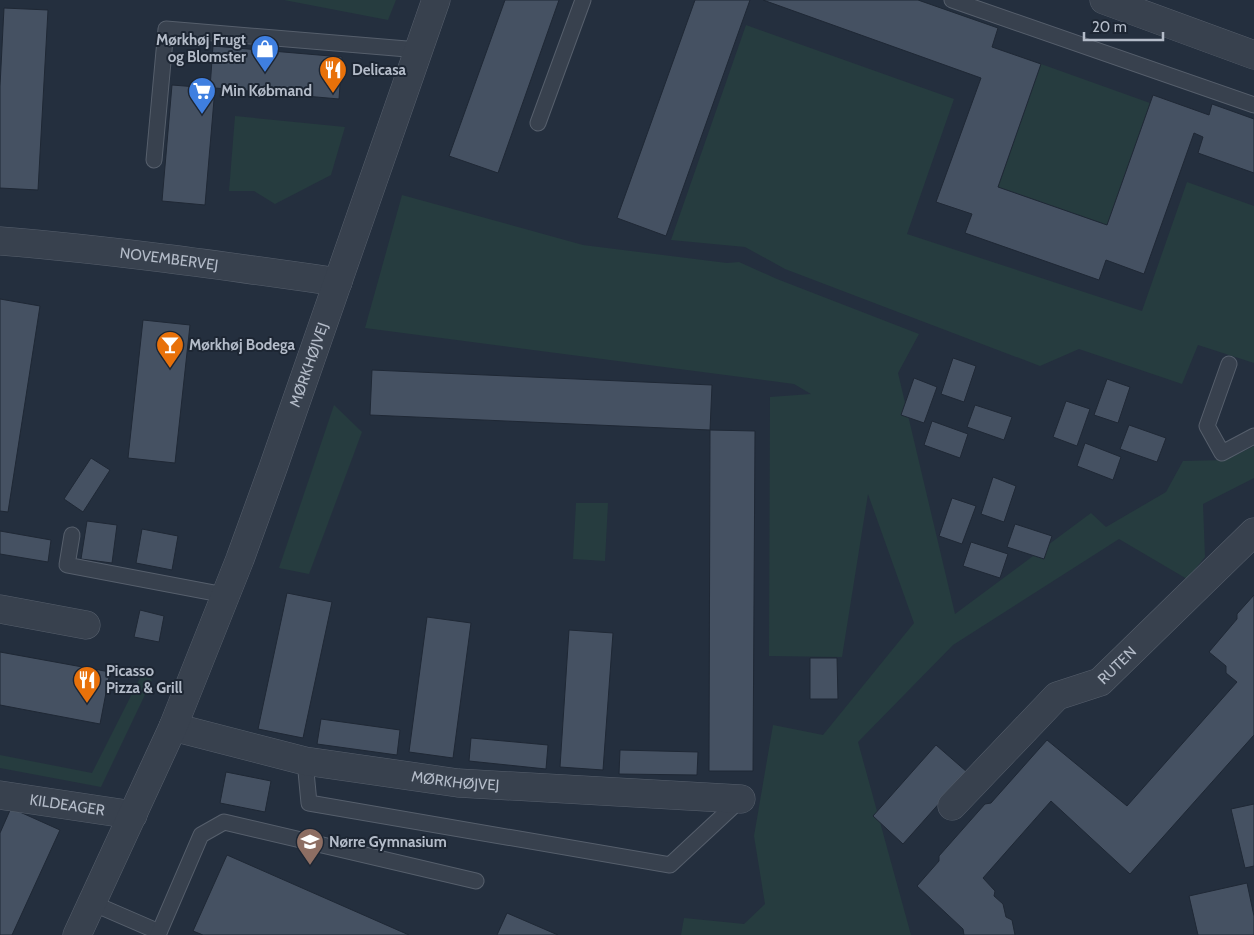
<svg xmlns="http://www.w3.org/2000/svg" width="1254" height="935" viewBox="0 0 1254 935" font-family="Cabin,sans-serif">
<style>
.green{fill:#263c3f}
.building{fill:#455162;stroke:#1f2835}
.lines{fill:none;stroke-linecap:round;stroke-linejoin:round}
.service-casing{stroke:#565f6c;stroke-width:17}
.minor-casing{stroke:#565f6c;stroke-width:29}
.tertiary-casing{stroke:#565f6c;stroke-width:29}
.service{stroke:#38414e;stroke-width:15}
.minor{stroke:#38414e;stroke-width:28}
.tertiary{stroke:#38414e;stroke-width:28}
.labels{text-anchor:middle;stroke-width:4;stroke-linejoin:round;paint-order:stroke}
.poi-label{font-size:15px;font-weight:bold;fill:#b4bcc9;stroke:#1d2633;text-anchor:start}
.street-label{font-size:15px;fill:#b4bcc9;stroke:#1d2633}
</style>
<rect width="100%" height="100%" fill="#242f3e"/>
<g class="green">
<path d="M284 0H396L388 20Z"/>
<path d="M746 25 954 99 907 234 1142 311 1187 182 1254 206V363L1198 345 1182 384 1079 349 1040 366 785 269 745 247 671 240Z"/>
<path d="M1041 64 1150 103 1107 225 998 187Z"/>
<path d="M235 116 345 127 331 175 275 204 254 191H229Z"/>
<path d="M402 195 583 245 727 263 739 262 777 279 919 334 898 373 955 614 1091 513 1106 527 1166 492 1183 461 1226 460 1254 446V478L1203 504 1205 557 1187 579 1119 539 953 645 858 742 911 935H681L684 918 744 924 765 904 754 836 773 725 823 735 914 623 868 494 842 657 769 656 770 397 811 394 794 384 365 328Z"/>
<path d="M334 405 362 432 309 574 279 568Z"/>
<path d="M576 503H608L605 561 573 559Z"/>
<path d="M147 675 152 680 101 787 0 768V755L92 773 141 676Z"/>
</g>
<g class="building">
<path d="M505 0H559L498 173 449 156Z"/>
<path d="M695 0H750L666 236 617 218Z"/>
<path d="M763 0H918L998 28 992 47 1041 64 998 187 1107 225 1153 95 1209 115 1212 104 1254 119V173L1198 153 1203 137 1194 133 1144 274 1106 260 1099 280 965 233 972 214 936 202 981 78Z"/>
<path d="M4 8 48 10 38 190 0 188V86Z"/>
<path d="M213 46 342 57 339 99 215 88 205 205 162 201 172 85 210 88Z"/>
<path d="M0 299 40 306 8 512 0 511Z"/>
<path d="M143 320 190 325 175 463 128 458Z"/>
<path d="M953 358 976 366 964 402 941 394Z"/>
<path d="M372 370 712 385 710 430 370 415Z"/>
<path d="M914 378 937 387 924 423 901 415Z"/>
<path d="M1107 379 1130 387 1118 423 1094 415Z"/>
<path d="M1066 401 1090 409 1077 446 1053 437Z"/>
<path d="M975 405 1012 417 1004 440 967 427Z"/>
<path d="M932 421 968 434 960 458 924 445Z"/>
<path d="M1129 425 1166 438 1157 462 1120 449Z"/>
<path d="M710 430 755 431 753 771H709Z"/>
<path d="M1085 443 1121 457 1113 480 1077 466Z"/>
<path d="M91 458 110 470 83 512 64 499Z"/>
<path d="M993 477 1016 486 1004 522 981 514Z"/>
<path d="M952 498 976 506 962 544 939 536Z"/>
<path d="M87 521 117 525 112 563 81 559Z"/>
<path d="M1015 524 1052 536 1044 559 1007 547Z"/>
<path d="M142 529 178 536 172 570 136 563Z"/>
<path d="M0 531 51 540 48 562 0 554Z"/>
<path d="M971 542 1008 554 1000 578 963 566Z"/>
<path d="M287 593 332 602 303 738 258 729Z"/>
<path d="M1254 595V735L1130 874 1051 801 983 878 995 891 994 896 1003 904 1006 917 1012 920 1015 935H964L963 929 917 886 939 861V856L985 804 991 803 1047 740 1127 806 1237 682 1226 673V666L1209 652 1237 619V614Z"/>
<path d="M140 610 164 616 159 642 134 637Z"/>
<path d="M427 617 471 623 453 758 409 752Z"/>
<path d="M569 630 613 633 603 770 560 767Z"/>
<path d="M0 652 110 672 100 724 0 705Z"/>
<path d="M810 658H837L838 699H810Z"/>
<path d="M321 719 400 730 397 755 317 744Z"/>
<path d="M471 738 548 745 546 769 469 761Z"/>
<path d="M936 745 967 772 903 844 873 816Z"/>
<path d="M620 750 698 752 697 775 619 774Z"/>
<path d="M226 772 271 781 265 812 220 803Z"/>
<path d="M1254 804V866L1245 868 1231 809Z"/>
<path d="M11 808 60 830 12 935H0V833Z"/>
<path d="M227 855 409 935H203L193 931Z"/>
<path d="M1247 883 1254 916V935H1198L1189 896Z"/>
<path d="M507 913 558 935H497Z"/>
</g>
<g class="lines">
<defs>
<g id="service">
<path d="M952 0 1254 105"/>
<path d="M538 123 583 0"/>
<path d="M154 160 166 29 419 50"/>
<path d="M1229 364 1207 426 1222 453 1254 436"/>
<path d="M72 535 67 565 225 595"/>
<path d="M305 761 309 803 670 865 741 799"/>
<path d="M92 903 159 932"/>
<path d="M158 935 201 835 224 822 476 881"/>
</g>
<g id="minor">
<path d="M1104 0 1254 55"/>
<path d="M0 609 86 625"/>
<path id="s1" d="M173 727 305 761 458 783 741 799"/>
<path id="s2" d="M0 795 133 815"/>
<path id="s3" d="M952 806 1057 696 1100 682 1254 532"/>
</g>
<g id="tertiary">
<path id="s4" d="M0 241C113 250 225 266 338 282"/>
<path id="s5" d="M77 935 173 727 240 559 273 468 436 0"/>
</g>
</defs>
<use href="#service" class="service-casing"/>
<use href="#minor" class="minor-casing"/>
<use href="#tertiary" class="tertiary-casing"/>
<use href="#service" class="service"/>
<use href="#minor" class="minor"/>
<use href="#tertiary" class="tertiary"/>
</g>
<defs>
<symbol id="shop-pin" viewBox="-11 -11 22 30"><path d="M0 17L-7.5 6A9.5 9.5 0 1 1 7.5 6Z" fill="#3f7fe0" stroke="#1d2633"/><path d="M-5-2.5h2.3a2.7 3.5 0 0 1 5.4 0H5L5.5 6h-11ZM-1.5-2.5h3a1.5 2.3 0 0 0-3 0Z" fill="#fff"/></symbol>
<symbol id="restaurant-pin" viewBox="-11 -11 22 30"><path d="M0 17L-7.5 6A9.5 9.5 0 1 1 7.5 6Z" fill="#e8710a" stroke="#1d2633"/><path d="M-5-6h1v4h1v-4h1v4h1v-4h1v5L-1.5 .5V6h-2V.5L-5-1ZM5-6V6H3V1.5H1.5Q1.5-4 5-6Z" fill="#fff"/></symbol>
<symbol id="supermarket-pin" viewBox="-11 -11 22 30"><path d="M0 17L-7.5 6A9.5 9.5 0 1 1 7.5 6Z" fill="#3f7fe0" stroke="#1d2633"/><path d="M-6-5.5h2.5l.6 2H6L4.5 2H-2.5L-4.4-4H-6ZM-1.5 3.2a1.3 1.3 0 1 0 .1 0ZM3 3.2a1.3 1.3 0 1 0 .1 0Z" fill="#fff"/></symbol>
<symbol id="bar-pin" viewBox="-11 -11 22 30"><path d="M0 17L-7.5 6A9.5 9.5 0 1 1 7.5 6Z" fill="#e8710a" stroke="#1d2633"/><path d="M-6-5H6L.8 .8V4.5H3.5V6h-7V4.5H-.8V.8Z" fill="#fff"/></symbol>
<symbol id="school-pin" viewBox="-11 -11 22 30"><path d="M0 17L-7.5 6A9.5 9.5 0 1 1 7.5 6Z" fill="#8d6e63" stroke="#1d2633"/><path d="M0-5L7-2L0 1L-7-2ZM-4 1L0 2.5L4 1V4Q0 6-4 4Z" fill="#fff"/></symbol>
</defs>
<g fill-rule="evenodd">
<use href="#shop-pin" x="249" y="33" width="32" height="43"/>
<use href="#restaurant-pin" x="317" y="54" width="32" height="43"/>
<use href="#supermarket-pin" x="186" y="75" width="32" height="43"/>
<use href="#bar-pin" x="154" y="329" width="32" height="43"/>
<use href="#restaurant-pin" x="71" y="664" width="32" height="43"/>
<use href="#school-pin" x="294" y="826" width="32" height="43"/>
</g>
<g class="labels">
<g class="poi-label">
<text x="246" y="45" text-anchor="end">Mørkhøj Frugt<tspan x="246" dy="17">og Blomster</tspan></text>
<text x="352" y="75">Delicasa</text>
<text x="221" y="96">Min Købmand</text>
<text x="189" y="350">Mørkhøj Bodega</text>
<text x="106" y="676">Picasso<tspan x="106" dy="17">Pizza &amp; Grill</tspan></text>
<text x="329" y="847">Nørre Gymnasium</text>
</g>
<g class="street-label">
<text dy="5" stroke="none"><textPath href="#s4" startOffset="170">NOVEMBERVEJ</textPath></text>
<text dy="5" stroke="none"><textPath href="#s5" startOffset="616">MØRKHØJVEJ</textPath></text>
<text dy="5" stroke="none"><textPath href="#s3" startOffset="221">RUTEN</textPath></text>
<text dy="5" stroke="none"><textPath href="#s1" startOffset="288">MØRKHØJVEJ</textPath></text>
<text dy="5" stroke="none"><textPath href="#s2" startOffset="68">KILDEAGER</textPath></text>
</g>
</g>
<path d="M1084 32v8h79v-8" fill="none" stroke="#b4bcc9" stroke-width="2.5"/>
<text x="1092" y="32" font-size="15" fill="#b4bcc9" stroke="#1d2633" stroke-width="4" paint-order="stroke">20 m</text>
</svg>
